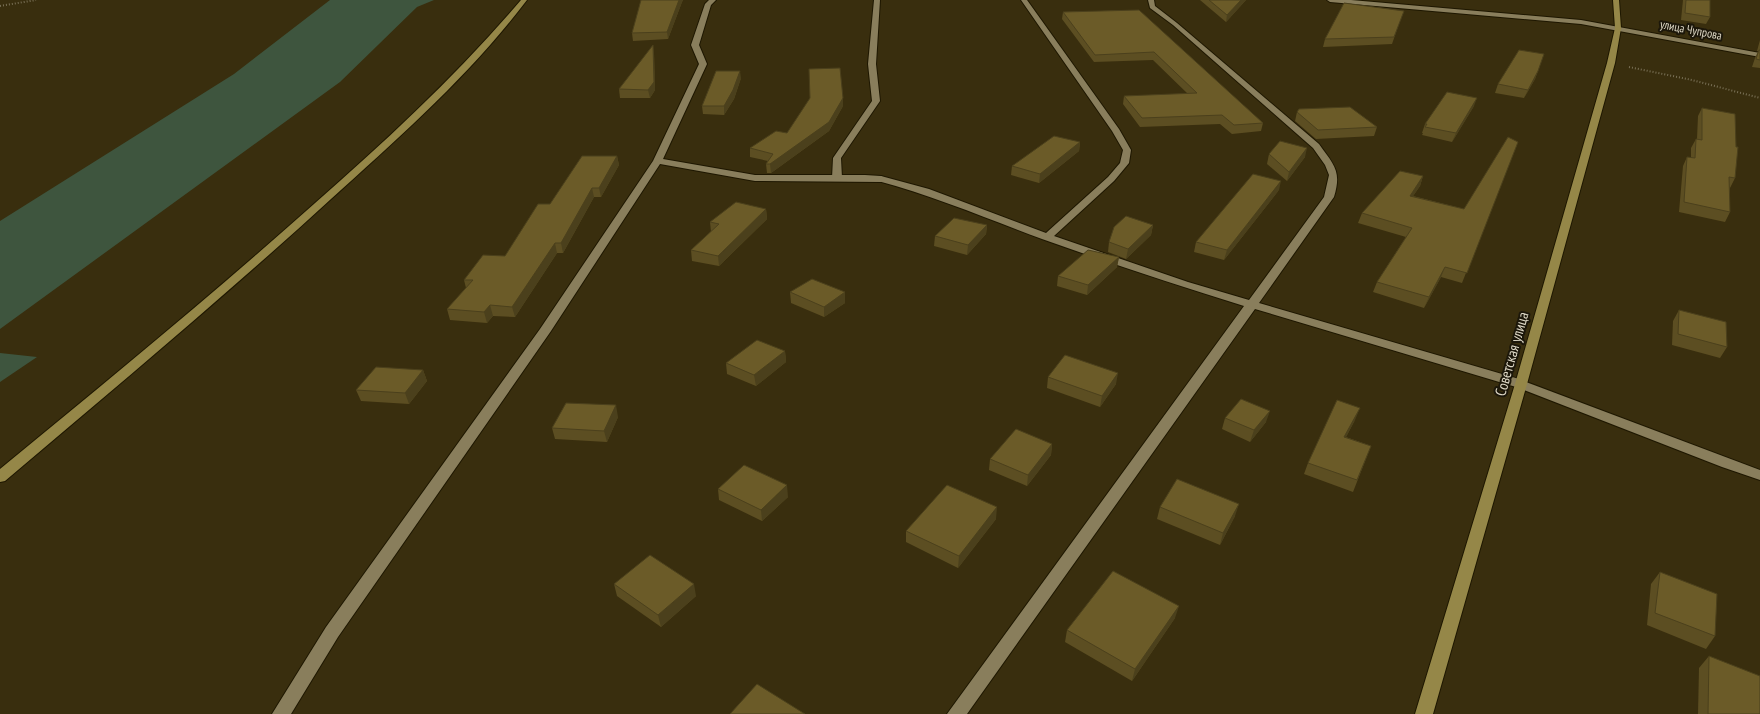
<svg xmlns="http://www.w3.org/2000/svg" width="1760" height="714" viewBox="0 0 1760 714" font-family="'PT Sans Narrow',sans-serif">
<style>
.green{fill:#3e553e}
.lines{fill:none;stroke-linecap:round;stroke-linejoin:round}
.service-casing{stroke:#1e1701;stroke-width:2}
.minor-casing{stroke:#1e1701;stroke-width:2}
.secondary-casing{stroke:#1e1701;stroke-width:2}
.path{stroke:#797056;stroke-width:2;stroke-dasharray:1 2;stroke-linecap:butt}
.service{fill:#897e5c;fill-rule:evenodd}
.minor{fill:#897e5c;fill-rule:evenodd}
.secondary{fill:#958748;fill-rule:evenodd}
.wall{fill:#5c4e22}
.shaded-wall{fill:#4b401c}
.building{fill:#6b5b28;stroke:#4b401c}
.labels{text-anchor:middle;stroke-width:4;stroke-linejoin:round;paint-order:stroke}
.far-street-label{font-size:12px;fill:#ded8c6;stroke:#1c170a}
.street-label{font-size:15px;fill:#ded8c6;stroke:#1c170a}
</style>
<rect width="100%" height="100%" fill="#392e0e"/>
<g class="green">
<path d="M330 0H434L417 7 340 82 0 329V221L234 74Z"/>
<path d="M0 353 37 357 0 382Z"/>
</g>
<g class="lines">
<defs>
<g id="service">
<path d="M709 0H716L711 5 699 45 707 64 663 159 755 175H865L881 176 886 179 881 182 755 181 660 164 551 331 338 637 291 714H272L326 627 540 329 653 161 699 64 691 45 705 4Z"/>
<path d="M1521 380 1760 470V480L1722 467 1516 387 1515 384Z"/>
</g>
<g id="minor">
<path d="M874 0H880L876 64 880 101 841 158 842 178 837 181 832 178 833 158 872 101 868 64Z"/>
<path d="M1021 0H1027L1119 129 1131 150 1129 163 1114 181 1054 236 1188 282 1249 300 1324 197 1329 175 1325 165 1313 148 1173 25 1150 8 1148 0H1154L1155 6 1177 23 1319 144C1334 165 1342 171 1334 197L1259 303 1526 381 1527 384 1521 388 1516 387 1255 309 967 714H947L1244 306C1177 285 1109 263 1042 239 988 219 934 196 878 181V177L881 176 929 189 1046 233 1108 177 1120 163 1123 150 1112 131Z"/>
<path d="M1327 0H1351L1581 20 1760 53V57L1581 24 1330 2Z"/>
</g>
<g id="secondary">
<path d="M521 0H527C471 74 400 137 331 199 225 296 115 388 5 481L0 482V469C106 382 212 295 314 204 387 140 458 74 521 0Z"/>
<path d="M1613 0H1619L1621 28 1615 63 1527 384 1433 714H1415L1515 384 1607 63 1615 28Z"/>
</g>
</defs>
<use href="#service" class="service-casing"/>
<use href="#minor" class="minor-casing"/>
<use href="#secondary" class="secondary-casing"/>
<g class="path">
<path d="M0 6 36 0"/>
<path d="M1629 67 1692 80 1760 98"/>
</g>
<use href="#service" class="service"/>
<use href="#minor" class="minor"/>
<use href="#secondary" class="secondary"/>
</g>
<g class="wall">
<path d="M641 0H683L682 2 668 39 633 41 632 33Z"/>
<path d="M1200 0H1246L1226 22Z"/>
<path d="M1683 0H1710V17L1706 24 1681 20Z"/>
<path d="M1139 10 1263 123 1261 131 1232 134 1220 124 1140 127 1123 104 1124 96 1188 94 1153 60 1094 62 1062 19 1063 12Z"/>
<path d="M1401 18 1392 44 1323 47 1325 39Z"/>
<path d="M1760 40V68L1752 67 1755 58 1758 51H1757Z"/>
<path d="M654 53 655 90 650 98H620L619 89Z"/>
<path d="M1538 71 1535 79 1524 98 1495 93 1498 84Z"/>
<path d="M741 78 734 99 724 115 703 114 702 106Z"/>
<path d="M843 106 829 131 771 173H767L766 164 768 161 750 157V148L787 133Z"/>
<path d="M1474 106 1452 142 1422 135 1423 133H1422L1425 124Z"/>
<path d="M1702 108 1735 178 1730 188V212L1725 222 1679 212 1683 166 1687 157H1691V148L1696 139H1697L1698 116Z"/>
<path d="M1297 112 1377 127 1374 136 1316 139 1295 121Z"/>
<path d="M1080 142 1079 151 1039 183 1011 175 1012 166Z"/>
<path d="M1518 142 1462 283 1441 277 1424 308 1373 292 1377 282 1406 237 1358 223 1362 213 1423 176 1420 186 1413 196 1464 209Z"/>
<path d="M1269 154 1305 157 1287 181 1267 164Z"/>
<path d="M617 156 619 165 601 197H594L563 253H557L515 317 493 316 487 323 450 320 447 309 466 288 464 280 505 256 550 204Z"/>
<path d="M1279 190 1224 260 1194 252 1196 242Z"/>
<path d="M766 209 767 219 719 266 692 261 691 250 711 232 710 222Z"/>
<path d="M987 225 986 234 967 255 934 246 935 236Z"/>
<path d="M1153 225 1151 235 1126 259 1108 252 1109 242Z"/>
<path d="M1119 257 1117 267 1087 295 1057 286 1058 276Z"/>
<path d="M790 292H845V303L824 317 791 303Z"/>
<path d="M1679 310 1727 347 1720 358 1672 345 1673 321Z"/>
<path d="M785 351 786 362 756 386 727 374 726 363Z"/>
<path d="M423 370 427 381 409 404 361 401 356 390Z"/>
<path d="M1048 377 1116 384 1100 407 1047 388Z"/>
<path d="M618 417 607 442 555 439 552 428Z"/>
<path d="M1225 418 1266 422 1250 442 1222 429Z"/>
<path d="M1355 420 1346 437 1371 446 1353 492 1304 474 1308 463Z"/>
<path d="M1052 444 1051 455 1027 486 989 470 990 459Z"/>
<path d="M718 489 788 497 762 521 719 500Z"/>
<path d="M1160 507 1235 516 1220 545 1157 519Z"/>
<path d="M996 519 958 568 906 542V531Z"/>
<path d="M1660 572 1715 636 1706 649 1647 625 1651 584Z"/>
<path d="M614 584 696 596 661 627 617 596Z"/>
<path d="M1175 618 1132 681 1065 642 1067 630Z"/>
<path d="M1709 656 1760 714H1698L1699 668Z"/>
</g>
<g class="shaded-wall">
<path d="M679 0H683L682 2 668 39 667 32Z"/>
<path d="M1241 0H1246L1226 22 1227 15Z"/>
<path d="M653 45 654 53 655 90 650 98 648 90Z"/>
<path d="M740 71 741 78 734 99 724 115V106Z"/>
<path d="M1538 71 1535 79 1524 98 1528 90Z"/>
<path d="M843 98V106L829 131 771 173 770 164Z"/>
<path d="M1477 98 1474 106 1452 142 1456 133Z"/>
<path d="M1080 142 1079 151 1039 183 1040 174Z"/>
<path d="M1307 148 1305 157 1287 181 1289 172Z"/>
<path d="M617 156 619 165 601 197 599 188Z"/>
<path d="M1423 176 1420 186 1407 205 1410 196Z"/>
<path d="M1281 181 1279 190 1224 260 1227 250Z"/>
<path d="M592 188 594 197 563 253 561 243Z"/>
<path d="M766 209 767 219 719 266 718 256Z"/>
<path d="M987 225 986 234 967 255 968 245Z"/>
<path d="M1153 225 1151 235 1126 259 1128 249Z"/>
<path d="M555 243 557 253 515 317 512 307Z"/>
<path d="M1119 257 1117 267 1087 295 1088 285Z"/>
<path d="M1445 267 1441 277 1424 308 1429 297Z"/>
<path d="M845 292V303L824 317V307Z"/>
<path d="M490 305 493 316 487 323 484 312Z"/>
<path d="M785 351 786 362 756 386 754 375Z"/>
<path d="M423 370 427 381 409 404 405 393Z"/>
<path d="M1118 373 1116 384 1100 407 1102 396Z"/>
<path d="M616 405 618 417 607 442 604 431Z"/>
<path d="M1360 408 1355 420 1340 448 1344 437Z"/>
<path d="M1270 411 1266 422 1250 442 1254 430Z"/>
<path d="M1052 444 1051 455 1027 486 1028 475Z"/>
<path d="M787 485 788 497 762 521 761 510Z"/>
<path d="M1239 504 1235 516 1220 545 1223 533Z"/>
<path d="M997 507 996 519 958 568 959 556Z"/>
<path d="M694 584 696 596 661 627 658 615Z"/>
<path d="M1179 606 1175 618 1132 681 1135 669Z"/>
</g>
<g class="building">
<path d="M641 0H679L667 32 632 33Z"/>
<path d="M1209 0H1241L1227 15Z"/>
<path d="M1686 0H1710V17L1685 13Z"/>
<path d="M1344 3 1404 11 1394 37 1325 39Z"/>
<path d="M1139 10 1263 123 1234 125 1222 115 1142 118 1124 96 1197 93 1154 52 1095 55 1063 12Z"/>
<path d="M653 45 654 82 648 90 619 89Z"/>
<path d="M1519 50 1544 54 1538 71 1528 90 1498 84Z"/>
<path d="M1759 50H1760V60L1756 59Z"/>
<path d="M840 68 843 98 829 122 770 164H766L773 154 750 148 776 131 787 133 810 98 809 69Z"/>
<path d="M716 71H740L733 90 724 106H702Z"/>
<path d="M1447 92 1477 98 1456 133 1425 127 1427 124H1425Z"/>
<path d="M1350 107 1377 127 1318 130 1297 112 1299 109Z"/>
<path d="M1702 108 1735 114 1736 147H1738L1735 178 1729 177 1730 212 1684 202 1687 157 1695 158 1696 139 1702 140Z"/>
<path d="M1054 136 1080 142 1040 174 1012 166Z"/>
<path d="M1508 137 1518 142 1467 273 1445 267 1429 297 1377 282 1412 228 1362 213 1400 171 1423 176 1410 196 1464 209Z"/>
<path d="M1280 141 1307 148 1289 172 1269 154Z"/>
<path d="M582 156H617L599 188H592L561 243H555L512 307 490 305 484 312 447 309 473 280H464L483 255 505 256 538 204H550Z"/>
<path d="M1253 174 1281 181 1227 250 1196 242Z"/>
<path d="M736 202 766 209 718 256 691 250 719 224 710 222Z"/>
<path d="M1126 216 1153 225 1128 249 1109 242 1114 227Z"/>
<path d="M954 218 987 225 968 245 935 236Z"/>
<path d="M1088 250 1119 257 1088 285 1058 276Z"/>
<path d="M812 279 845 292 824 307 790 292Z"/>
<path d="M1679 310 1726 322 1727 347 1678 334Z"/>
<path d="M757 340 785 351 754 375 726 363Z"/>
<path d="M1065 355 1118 373 1102 396 1048 377Z"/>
<path d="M376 367 423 370 405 393 356 390Z"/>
<path d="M1241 399 1270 411 1254 430 1225 418Z"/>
<path d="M1337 400 1360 408 1344 437 1371 446 1357 480 1308 463Z"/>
<path d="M566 403 616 405 604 431 552 428Z"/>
<path d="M1016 429 1052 444 1028 475 990 459Z"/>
<path d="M744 465 787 485 761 510 718 489Z"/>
<path d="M1177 479 1239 504 1223 533 1160 507Z"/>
<path d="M947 485 997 507 959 556 906 531Z"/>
<path d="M650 555 694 584 658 615 614 584Z"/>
<path d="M1113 571 1179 606 1135 669 1067 630Z"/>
<path d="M1660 572 1717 594 1715 636 1655 613Z"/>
<path d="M1709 656 1760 676V714H1708Z"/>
<path d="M757 684 805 714H730Z"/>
</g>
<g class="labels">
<g class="far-street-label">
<text transform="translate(1691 30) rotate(11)" y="4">улица Чупрова</text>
</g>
<g class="street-label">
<text transform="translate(1512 354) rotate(-74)" y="5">Советская улица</text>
</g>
</g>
</svg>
